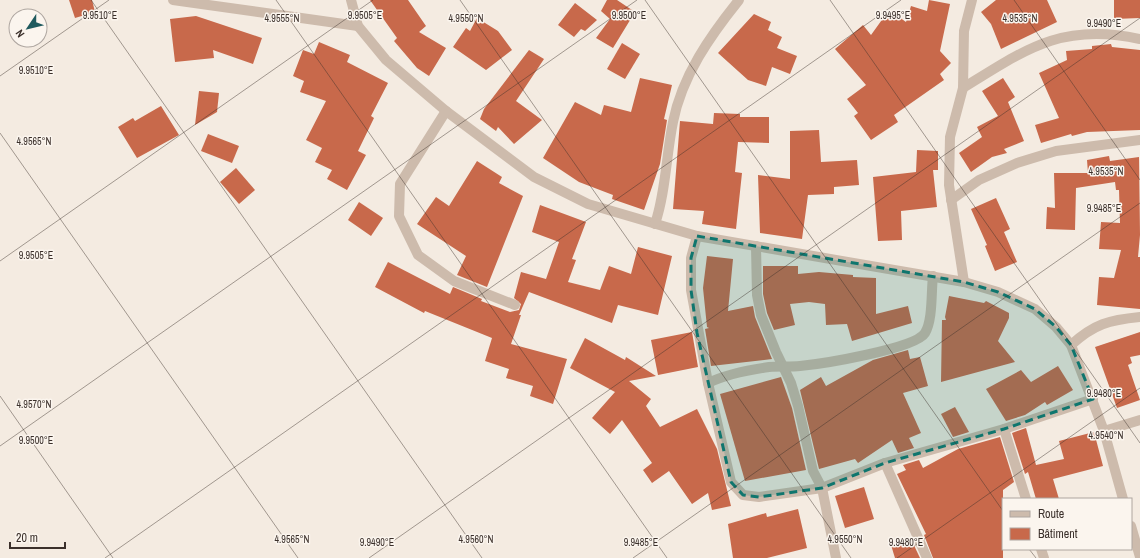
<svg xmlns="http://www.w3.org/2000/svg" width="1140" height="558" viewBox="0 0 1140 558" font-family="'Archivo Narrow',sans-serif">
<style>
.building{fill:#c8694b}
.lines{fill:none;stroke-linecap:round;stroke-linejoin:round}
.minor{stroke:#cdbbac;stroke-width:10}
.marked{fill:#0f766e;fill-opacity:0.2;stroke:#0f766e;stroke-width:3;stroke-dasharray:8 5;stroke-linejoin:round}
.ticks{fill:none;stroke:#3b302b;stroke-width:1;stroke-opacity:0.45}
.ticks-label{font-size:10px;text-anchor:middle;fill:#3b302b;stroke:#fbf5ee;stroke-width:3;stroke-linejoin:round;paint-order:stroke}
</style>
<rect width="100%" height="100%" fill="#f4ebe1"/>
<g class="building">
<path d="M69 0H92L95 12 75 18Z"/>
<path d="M370 0H408L426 26 419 32 446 48 429 76 417 68 394 41 397 38Z"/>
<path d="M607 0H617L635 12 613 48 596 38 610 19 601 11Z"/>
<path d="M929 0 950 4 940 51 951 63 940 74 944 80 894 115 898 122 871 140 854 116 858 113 847 99 866 85 835 49 863 25 871 35 889 10 906 22 911 6 927 11Z"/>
<path d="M996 0H1047L1057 22 1001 49 991 24 981 12Z"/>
<path d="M1114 0H1140V18L1114 19Z"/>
<path d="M575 3 597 20 585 31 581 29 574 37 558 25Z"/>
<path d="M754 14 771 22 768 30 782 37 777 48 797 56 790 74 772 67 766 86 748 80 718 53Z"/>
<path d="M196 16 262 38 253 64 213 50 214 58 175 62 170 19Z"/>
<path d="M477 18 498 31 512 50 486 70 453 47 466 28 470 31Z"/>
<path d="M319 42 350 55 347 62 388 83 371 116 374 118 358 151 366 155 347 190 327 179 332 170 315 162 322 148 306 140 326 101 300 92 304 81 293 76 303 50 314 54Z"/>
<path d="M622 43 640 54 625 79 607 69Z"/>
<path d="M1111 44 1112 47 1140 50V130L1087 132 1072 136 1071 134 1041 143 1035 125 1059 118 1039 73 1067 60 1066 51 1092 49V46Z"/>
<path d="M529 50 544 59 516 101 542 120 514 144 498 127 496 131 480 119 484 109Z"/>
<path d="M640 78 672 85 664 119 667 120 660 164 644 210 612 199 613 195 579 182 543 158 575 102 601 115 604 105 631 112Z"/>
<path d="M1003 78 1015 97 1008 102 1024 141 1004 149 1007 153 992 157 971 172 959 153 982 137 977 127 998 116 982 91Z"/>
<path d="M199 91 219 93 217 112 195 125Z"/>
<path d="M161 106 179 135 137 158 118 127 133 118 135 121Z"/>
<path d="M714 113 740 114V117H769V143L738 142 735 172 742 173 736 229 702 224 704 211 673 209 680 121 713 124Z"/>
<path d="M819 130 821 162 857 160 859 185 834 187V194L808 195 802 239 760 233 758 175 790 179V131Z"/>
<path d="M208 134 239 146 232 163 201 151Z"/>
<path d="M917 150 938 151V170H933L937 207 901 211 902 240 878 241 873 177 916 172Z"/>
<path d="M1109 156 1110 161 1139 157 1140 235 1138 257H1140V309L1097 305 1099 277 1114 278 1121 250 1099 249 1101 222 1120 223 1119 190H1116L1115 182 1076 188 1075 230 1046 229 1047 207 1055 208 1054 173H1088L1087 160Z"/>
<path d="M477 161 502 177 499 183 523 196 487 287 457 275 466 256 417 224 436 197 449 206Z"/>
<path d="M236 168 255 190 239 204 220 182Z"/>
<path d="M996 198 1010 229 1004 232 1017 262 995 271 985 246 987 245 971 209Z"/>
<path d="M359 202 383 218 371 236 348 220Z"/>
<path d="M540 205 586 222 572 259 576 260 568 282 600 290 609 266 631 274 638 247 672 256 658 315 618 305 612 323 529 292 519 315H521L511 344 567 359 553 404 530 396 533 386 506 378 509 369 485 361 492 338 425 311 424 313 375 287 388 262 450 294 453 287 482 299 481 301 510 312 519 310 521 304 514 298 521 272 546 279 559 242 532 232Z"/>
<path d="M707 256 733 259 728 311 753 306 755 317 772 359 711 366 705 329 709 328 707 327 703 288Z"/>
<path d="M763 266H798V274L819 272 853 275V277L876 278V314L908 306 912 323 852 341 847 324 826 325 825 304 809 302 790 304 795 325 774 330 767 313 763 294Z"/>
<path d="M949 296 984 303 986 301 1009 313V318L998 341 1015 362 941 382 942 320H946L945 317Z"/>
<path d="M692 332 698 367 658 375 651 340Z"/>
<path d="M1140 332V355L1130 357 1132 363 1128 365 1140 400 1117 408 1095 347Z"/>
<path d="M585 338 625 360 626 357 656 376 629 381 651 399 646 406 660 427 697 409 717 449 731 506 712 510 708 493 692 504 669 471 652 483 643 470 652 463 622 420 610 434 592 418 615 392 570 368Z"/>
<path d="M908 350 910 359 920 357 928 386 903 393 921 433 909 438 914 448 898 453 892 440 858 463 855 459 819 469 800 390 821 377 826 386 873 360Z"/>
<path d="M1058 366 1073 390 1047 405 1045 402 1025 415 1006 421 986 389 1021 370 1031 382Z"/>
<path d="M781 377 792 408 806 470 745 481 720 394Z"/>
<path d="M955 407 969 432 953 437 941 414Z"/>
<path d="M1026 428 1036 465 1064 459 1059 441 1094 432 1103 466 1053 479 1059 499H1036L1028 472 1025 474 1012 433Z"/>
<path d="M1000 437 1014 482 1003 490V558H933L924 535 926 534 897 474 906 470 903 465 919 460 923 468 958 449Z"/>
<path d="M864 487 874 519 845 528 835 496Z"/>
<path d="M798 509 807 548 767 558H733L728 524 766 513 767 517Z"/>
<path d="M911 539 920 558H895L891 545Z"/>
</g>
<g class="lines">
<g class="minor">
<path d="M173 0 358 26"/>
<path d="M351 0 358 26 386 60 446 111 534 177 588 204 697 236 964 282 998 292 1035 309 1056 327 1071 345 1104 431 1123 499"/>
<path d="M963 88C1026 49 1062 22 1140 39"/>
<path d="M446 111 400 184 399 216 418 255 454 281 515 305"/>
<path d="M951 200 979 180 1017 163 1056 151 1140 140"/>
<path d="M655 224C666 191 666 156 673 122 682 76 710 36 739 0"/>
<path d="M697 236 691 258V290L708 383 731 482 743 495 759 497 822 488 885 463 1004 429 1093 399"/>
<path d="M756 246 757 295 761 315 776 352 791 383 798 406 813 471 822 488 836 558"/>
<path d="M964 282 949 185 950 137 963 88 964 31 972 0"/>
<path d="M1071 345C1094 324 1109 320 1140 317"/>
<path d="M708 383C727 374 748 370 769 367 779 366 790 367 800 366 821 364 915 349 925 333 933 320 931 292 933 276"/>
<path d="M1004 429 1026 499"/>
<path d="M1104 431 1140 420"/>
<path d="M885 463 927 558"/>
<path d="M1131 526 1140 557"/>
<path d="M1041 549 1044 558"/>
</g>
</g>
<path class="marked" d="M697 236 964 282 998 292 1035 309 1056 327 1071 345 1093 399 1004 429 885 463 822 488 759 497 743 495 731 482 697 333 691 290V258Z"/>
<path class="ticks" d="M91 0 482 558M276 0 667 558M460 0 851 558M645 0 1003 511M830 0 1140 443M1014 0 1140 180M0 76 109 0M0 133 298 558M0 261 373 0M0 396 113 558M0 446 637 0M1029 549 1036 558M105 558 901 0M369 558 1140 18M633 558 1140 203M897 558 1140 388"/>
<g class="ticks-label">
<text x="365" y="19">9.9505°E</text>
<text x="629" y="19">9.9500°E</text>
<text x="893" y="19">9.9495°E</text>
<text x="100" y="19">9.9510°E</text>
<text x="282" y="22">4.9555°N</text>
<text x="466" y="22">4.9550°N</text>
<text x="1020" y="22">4.9535°N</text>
<text x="1104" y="27">9.9490°E</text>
<text x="36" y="74">9.9510°E</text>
<text x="34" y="145">4.9565°N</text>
<text x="1106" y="175">4.9535°N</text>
<text x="1104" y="212">9.9485°E</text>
<text x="36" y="259">9.9505°E</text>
<text x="1104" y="397">9.9480°E</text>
<text x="34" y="408">4.9570°N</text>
<text x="1106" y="439">4.9540°N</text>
<text x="36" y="444">9.9500°E</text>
<text x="292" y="543">4.9565°N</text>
<text x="476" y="543">4.9560°N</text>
<text x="845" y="543">4.9550°N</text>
<text x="377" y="546">9.9490°E</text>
<text x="641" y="546">9.9485°E</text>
<text x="906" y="546">9.9480°E</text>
</g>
<rect x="1002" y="498" width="130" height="52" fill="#fbf5ee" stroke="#aea6a0"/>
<rect x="1010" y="511" width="20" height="6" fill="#cdbbac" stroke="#aea6a0"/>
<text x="1038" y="518" font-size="12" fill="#3b302b">Route</text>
<rect x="1010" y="528" width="20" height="12" fill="#c8694b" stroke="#aea6a0"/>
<text x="1038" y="538" font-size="12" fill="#3b302b">Bâtiment</text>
<g transform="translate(28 28) rotate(235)"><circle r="19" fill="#fbf5ee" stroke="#aea6a0"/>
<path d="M0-3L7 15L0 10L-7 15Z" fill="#1f5a5e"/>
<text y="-6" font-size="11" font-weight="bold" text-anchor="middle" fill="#3b302b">N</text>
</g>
<path d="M10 542v6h55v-6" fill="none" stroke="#3b302b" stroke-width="2"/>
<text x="16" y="542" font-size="12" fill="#3b302b" stroke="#fbf5ee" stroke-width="3" paint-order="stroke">20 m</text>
</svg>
